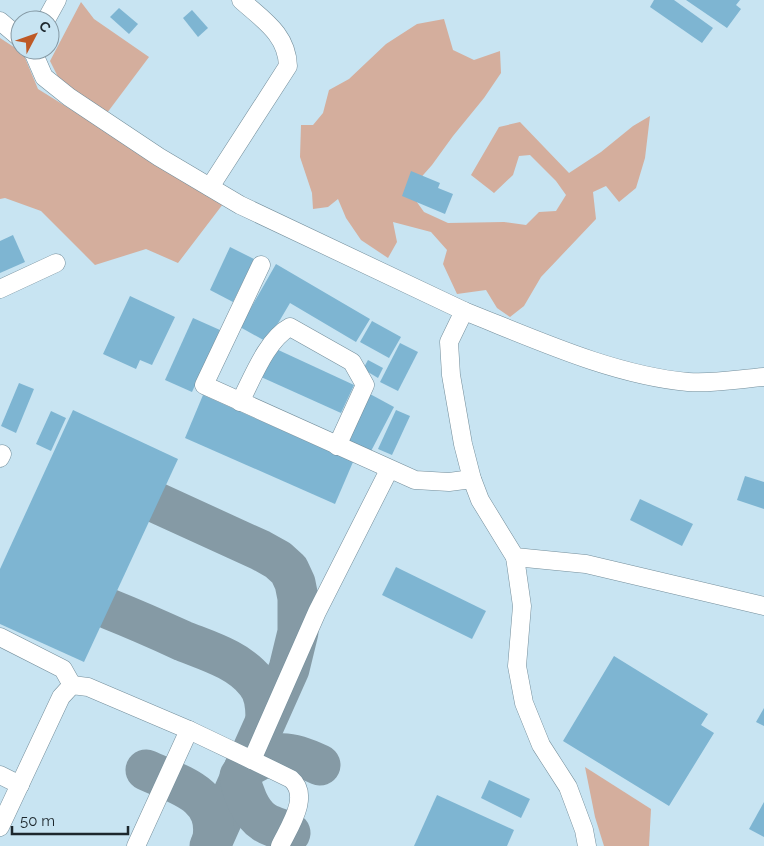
<svg xmlns="http://www.w3.org/2000/svg" width="764" height="846" viewBox="0 0 764 846" font-family="Raleway,sans-serif">
<style>
.green{fill:#d4ae9d}
.lines{fill:none;stroke-linecap:round;stroke-linejoin:round}
.taxiway{stroke:#859aa5;stroke-width:41}
.building{fill:#7eb5d2}
.minor-casing{stroke:#748e9b;stroke-width:19}
.minor{stroke:#fff;stroke-width:18}
</style>
<rect width="100%" height="100%" fill="#c8e4f2"/>
<g class="green">
<path d="M81 2 94 19 149 57 107 113 60 81 50 61Z"/>
<path d="M444 19 453 50 474 60 500 51 501 73 484 98 453 136 432 165 409 191 424 212 448 223 504 222 526 225 539 212 556 211 566 195 556 181 530 155 519 156 513 175 494 193 471 175 499 127 520 122 569 173 601 152 633 126 650 116 645 158 636 188 619 202 606 186 593 192 596 219 541 277 524 306 510 317 497 308 486 290 457 294 443 264 447 250 431 232 393 222 397 242 388 258 361 240 346 218 338 199 328 207 313 209 312 193 300 157 301 125H313L323 113 329 90 349 79 386 44 417 24Z"/>
<path d="M0 38 23 53 38 89 223 204 178 263 146 249 95 265 41 211 5 198 0 199Z"/>
<path d="M585 767 651 809 649 846H604L595 817Z"/>
</g>
<g class="lines">
<g class="taxiway">
<path d="M157 503 260 550 278 560 289 570 295 583 298 598V632L289 669 210 846"/>
<path d="M109 609C134 619 159 630 183 641 208 651 239 660 256 682 265 692 266 705 266 718"/>
<path d="M244 769C275 749 287 750 320 765"/>
<path d="M146 770C179 785 219 794 213 838"/>
<path d="M240 776C242 791 250 813 264 822 271 827 282 829 290 833"/>
</g>
</g>
<g class="building">
<path d="M654 0H674L713 28 702 43 650 7Z"/>
<path d="M686 0H740L736 5 741 9 727 28Z"/>
<path d="M119 8 138 24 129 34 110 17Z"/>
<path d="M192 10 208 28 198 37 183 18Z"/>
<path d="M411 171 440 183 438 188 453 194 445 214 402 196Z"/>
<path d="M13 235 25 262 0 273V241Z"/>
<path d="M230 247 254 259 233 302 210 290Z"/>
<path d="M276 264 370 319 356 342 290 303 267 342 240 327Z"/>
<path d="M130 296 175 317 152 365 140 360 136 369 103 354Z"/>
<path d="M193 318 220 330 192 392 165 380Z"/>
<path d="M372 321 401 337 389 358 360 342Z"/>
<path d="M400 343 418 352 398 391 380 382Z"/>
<path d="M274 348 354 385 341 413 261 377Z"/>
<path d="M368 360 383 368 378 378 363 369Z"/>
<path d="M19 383 34 389 16 433 1 426Z"/>
<path d="M370 394 394 407 369 455 345 442Z"/>
<path d="M203 395 353 462 335 504 185 438Z"/>
<path d="M73 410 178 459 84 662 0 624V569Z"/>
<path d="M396 410 410 416 392 455 378 449Z"/>
<path d="M51 411 66 418 51 451 36 444Z"/>
<path d="M745 476 764 482V509L737 500Z"/>
<path d="M640 499 693 524 682 546 630 520Z"/>
<path d="M396 567 486 611 472 639 382 595Z"/>
<path d="M614 656 708 714 701 725 714 733 669 806 563 741Z"/>
<path d="M764 708V726L756 722Z"/>
<path d="M489 780 530 799 521 818 481 798Z"/>
<path d="M437 795 514 830 507 846H414Z"/>
<path d="M764 802V837L749 829Z"/>
</g>
<g class="lines">
<defs>
<g id="minor">
<path d="M46 20 57 0"/>
<path d="M0 21 20 38"/>
<path d="M31 50 34 54 44 77 69 97 159 157 240 205 464 311 449 342 451 375 463 444 472 479 480 500 515 557 586 564 764 606"/>
<path d="M210 187 288 66C287 34 263 20 241 0"/>
<path d="M261 265 204 385 415 480 449 482 472 479"/>
<path d="M0 289 56 263"/>
<path d="M464 311C535 339 612 375 688 382 713 384 739 379 764 377"/>
<path d="M240 402C252 379 267 339 290 327L352 362 365 385 337 446"/>
<path d="M0 458 2 454"/>
<path d="M515 557 522 606 517 666 524 703 541 745 568 787 584 830 587 846"/>
<path d="M0 637 63 669 72 685"/>
<path d="M252 760 291 779C311 796 289 827 280 846"/>
<path d="M0 775 20 785"/>
<path d="M0 827 61 697 72 685 88 687 189 730 252 760 317 612 389 470"/>
<path d="M136 846 189 730"/>
</g>
</defs>
<use href="#minor" class="minor-casing"/>
<use href="#minor" class="minor"/>
</g>
<g transform="translate(35 35) rotate(49)"><circle r="24" fill="#c8e4f2" stroke="#8498a3"/>
<path d="M0-4L9 19L0 12L-9 19Z" fill="#be5926"/>
<text y="-8" font-size="14" font-weight="bold" text-anchor="middle" fill="#1d272d">С</text>
</g>
<path d="M12 826v8h116v-8" fill="none" stroke="#1d272d" stroke-width="2.5"/>
<text x="20" y="826" font-size="15" fill="#1d272d" stroke="#c8e4f2" stroke-width="4" paint-order="stroke">50 m</text>
</svg>
